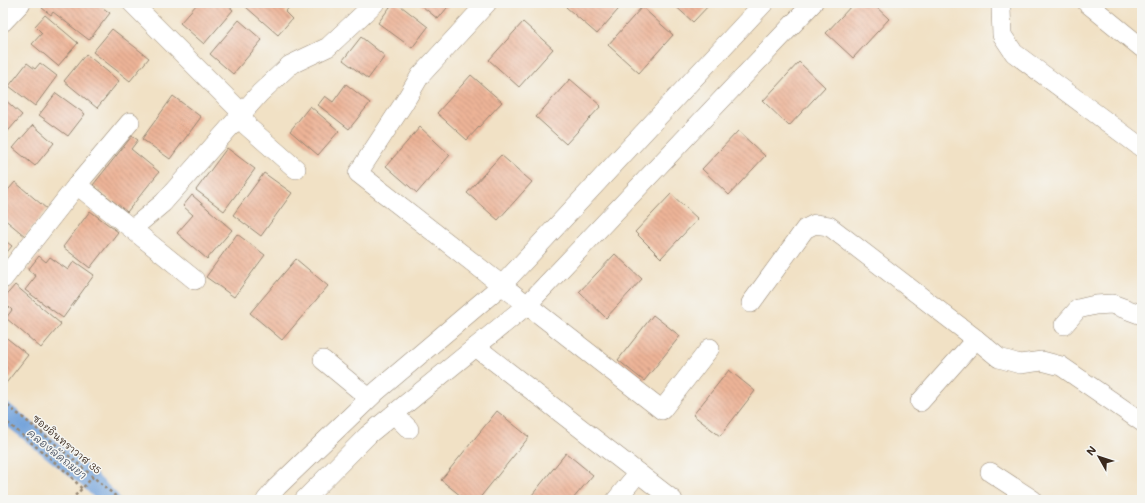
<svg xmlns="http://www.w3.org/2000/svg" width="1145" height="503" viewBox="0 0 1145 503" font-family="Mali,'Playpen Sans Thai',sans-serif">
<style>
.lines{fill:none;stroke-linecap:round;stroke-linejoin:round}
.canal{stroke:#70a0da;stroke-width:19}
.building{fill:url(#building-back-hatch)}
.minor-casing{stroke:#968672;stroke-width:20}
.path{stroke:#968672;stroke-width:2.5;stroke-dasharray:3 3;stroke-linecap:butt}
.minor{stroke:#fff;stroke-width:19}
.labels{text-anchor:middle;stroke-width:3;stroke-linejoin:round;paint-order:stroke}
.street-label{font-size:10px;fill:#3b2a1e;stroke:#f6f6f2}
.water-label{font-size:11px;font-style:italic;fill:#505969;stroke:#f6f6f2}
</style>
<defs>
<pattern id="building-back-hatch" width="6" height="6" patternUnits="userSpaceOnUse"><rect width="6" height="6" fill="#edb497"/><path d="M-1 5l2 2M0 0l6 6M5-1l2 2" fill="none" stroke="#c1937b"/></pattern>
</defs>
<rect width="100%" height="100%" fill="#f6f6f2"/>
<filter id="ink" filterUnits="userSpaceOnUse"><feTurbulence type="fractalNoise" baseFrequency=".025" numOctaves="2"/><feDisplacementMap in="SourceGraphic" scale="8" xChannelSelector="R" yChannelSelector="G"/><feConvolveMatrix kernelMatrix="1 2 1 2 8 2 1 2 1" color-interpolation-filters="sRGB"/></filter>
<filter id="wash" filterUnits="userSpaceOnUse"><feTurbulence type="fractalNoise" baseFrequency=".012" numOctaves="4" result="noise"/><feDisplacementMap in="SourceGraphic" scale="16" xChannelSelector="R" yChannelSelector="G"/><feGaussianBlur stdDeviation="0.9" result="paint"/><feColorMatrix in="noise" values="0 0 0 0 0 0 0 0 0 0 0 0 0 0 0 0 0 1.4 0 .05"/><feComposite in="paint" operator="in"/></filter>
<g filter="url(#wash)">
<rect width="100%" height="100%" fill="#f1e1c5"/>
<g class="lines">
<path class="canal" d="M3 411 88 479 110 500"/>
</g>
<g id="blocks">
<g class="building">
<path d="M46 3H96L110 13 89 40 53 12 51 15 42 8Z"/>
<path d="M198 3H225L233 10 204 44 180 23Z"/>
<path d="M250 3H293L285 12 292 19 278 35 246 7Z"/>
<path d="M393 3H397L428 27 412 48 378 23Z"/>
<path d="M418 3H451L438 19Z"/>
<path d="M569 3H624L597 34 566 7Z"/>
<path d="M672 3H711L693 22Z"/>
<path d="M854 3H872L889 19 853 58 826 33Z"/>
<path d="M642 7 673 35 639 73 608 45Z"/>
<path d="M45 15 78 43 58 66 32 44 42 33 35 26Z"/>
<path d="M239 20 262 40 233 74 210 54Z"/>
<path d="M523 22 553 49 519 87 489 60Z"/>
<path d="M112 29 149 58 130 81 93 52Z"/>
<path d="M361 37 385 56 368 79 343 60Z"/>
<path d="M86 54 119 81 97 108 64 81Z"/>
<path d="M799 62 825 87 789 126 763 101Z"/>
<path d="M27 63 35 69 40 63 57 76 35 106 9 86Z"/>
<path d="M471 75 502 102 467 140 437 113Z"/>
<path d="M570 79 601 106 566 144 536 117Z"/>
<path d="M346 84 370 103 349 129 318 105 325 96 333 102Z"/>
<path d="M56 93 85 114 68 136 39 115Z"/>
<path d="M173 96 201 117 170 159 142 139Z"/>
<path d="M3 98 22 115 3 137Z"/>
<path d="M310 106 339 131 318 155 290 131Z"/>
<path d="M33 125 54 143 35 166 13 148Z"/>
<path d="M420 127 450 155 417 193 386 166Z"/>
<path d="M738 131 765 156 729 195 702 169Z"/>
<path d="M132 136 138 140 131 149 159 172 127 212 93 185Z"/>
<path d="M227 148 255 169 224 211 196 190Z"/>
<path d="M501 155 532 182 498 220 467 193Z"/>
<path d="M264 173 292 193 261 236 233 215Z"/>
<path d="M15 182 47 209 25 236 3 218V196Z"/>
<path d="M671 194 698 219 661 258 635 232Z"/>
<path d="M192 195 232 230 207 259 177 233 193 215 183 206Z"/>
<path d="M90 211 118 232 90 268 63 247Z"/>
<path d="M237 234 265 255 234 297 206 277Z"/>
<path d="M3 239 12 246 3 257Z"/>
<path d="M615 254 642 279 606 318 579 292Z"/>
<path d="M39 256 46 262 50 257 68 270 74 261 94 275 63 318 25 290 36 276 28 270Z"/>
<path d="M296 259 328 286 282 340 250 313Z"/>
<path d="M15 285 61 324 41 348 6 318 12 310 3 301V299Z"/>
<path d="M653 315 680 336 644 381 618 360Z"/>
<path d="M3 335 28 355 3 387Z"/>
<path d="M729 370 755 391 720 436 693 415Z"/>
<path d="M497 411 529 437 478 500H466L441 480Z"/>
<path d="M566 453 593 475 572 500H539L532 495Z"/>
</g>
</g>
</g>
<g filter="url(#ink)">
<use href="#blocks" fill-opacity="0" stroke="#968672" stroke-width="1"/>
<g class="lines">
<defs>
<g id="minor">
<path d="M132 3 242 113 247 126 296 169"/>
<path d="M487 3 420 76 404 103 358 173 662 410 710 348"/>
<path d="M1087 3 1142 48"/>
<path d="M1001 9 1002 35 1014 53 1142 148"/>
<path d="M3 22 21 3"/>
<path d="M77 185 132 229 163 203 260 93 290 65 328 47 375 3"/>
<path d="M132 229 195 280"/>
<path d="M3 279 77 185 130 122"/>
<path d="M751 303 805 229 815 224 829 226 976 339 999 358 1020 364 1042 361 1061 366 1142 422"/>
<path d="M1064 325 1078 309 1095 305 1112 304 1142 315"/>
<path d="M476 347 673 500"/>
<path d="M323 360 369 398"/>
<path d="M920 402 976 339"/>
<path d="M394 414 409 429"/>
<path d="M990 472 1033 500"/>
<path d="M266 500 277 487 377 391 502 285 764 3"/>
<path d="M304 500 368 435 527 305 813 3"/>
<path d="M616 500 638 473"/>
</g>
</defs>
<use href="#minor" class="minor-casing"/>
<g class="path">
<path d="M3 402 47 437 120 500"/>
<path d="M3 419 69 474 82 489"/>
<path d="M71 500 93 477"/>
</g>
<use href="#minor" class="minor"/>
</g>
</g>
<g class="labels">
<g class="street-label">
<text transform="translate(67 444) rotate(40)" y="4">ซอยอินทราวาส 35</text>
</g>
<g class="water-label">
<text transform="translate(57 454) rotate(39)" y="4">คลองลัดถมยา</text>
</g>
</g>
<rect width="1145" height="503" fill="none" stroke="#f6f6f2" stroke-width="16"/>
<g transform="translate(1099 457) rotate(309)" stroke="#f6f6f2" stroke-width="3" paint-order="stroke">
<path d="M0-3L7 15L0 10L-7 15Z" fill="#3b2a1e"/>
<text y="-6" font-size="11" font-weight="bold" text-anchor="middle" fill="#3b2a1e">N</text>
</g>
</svg>
